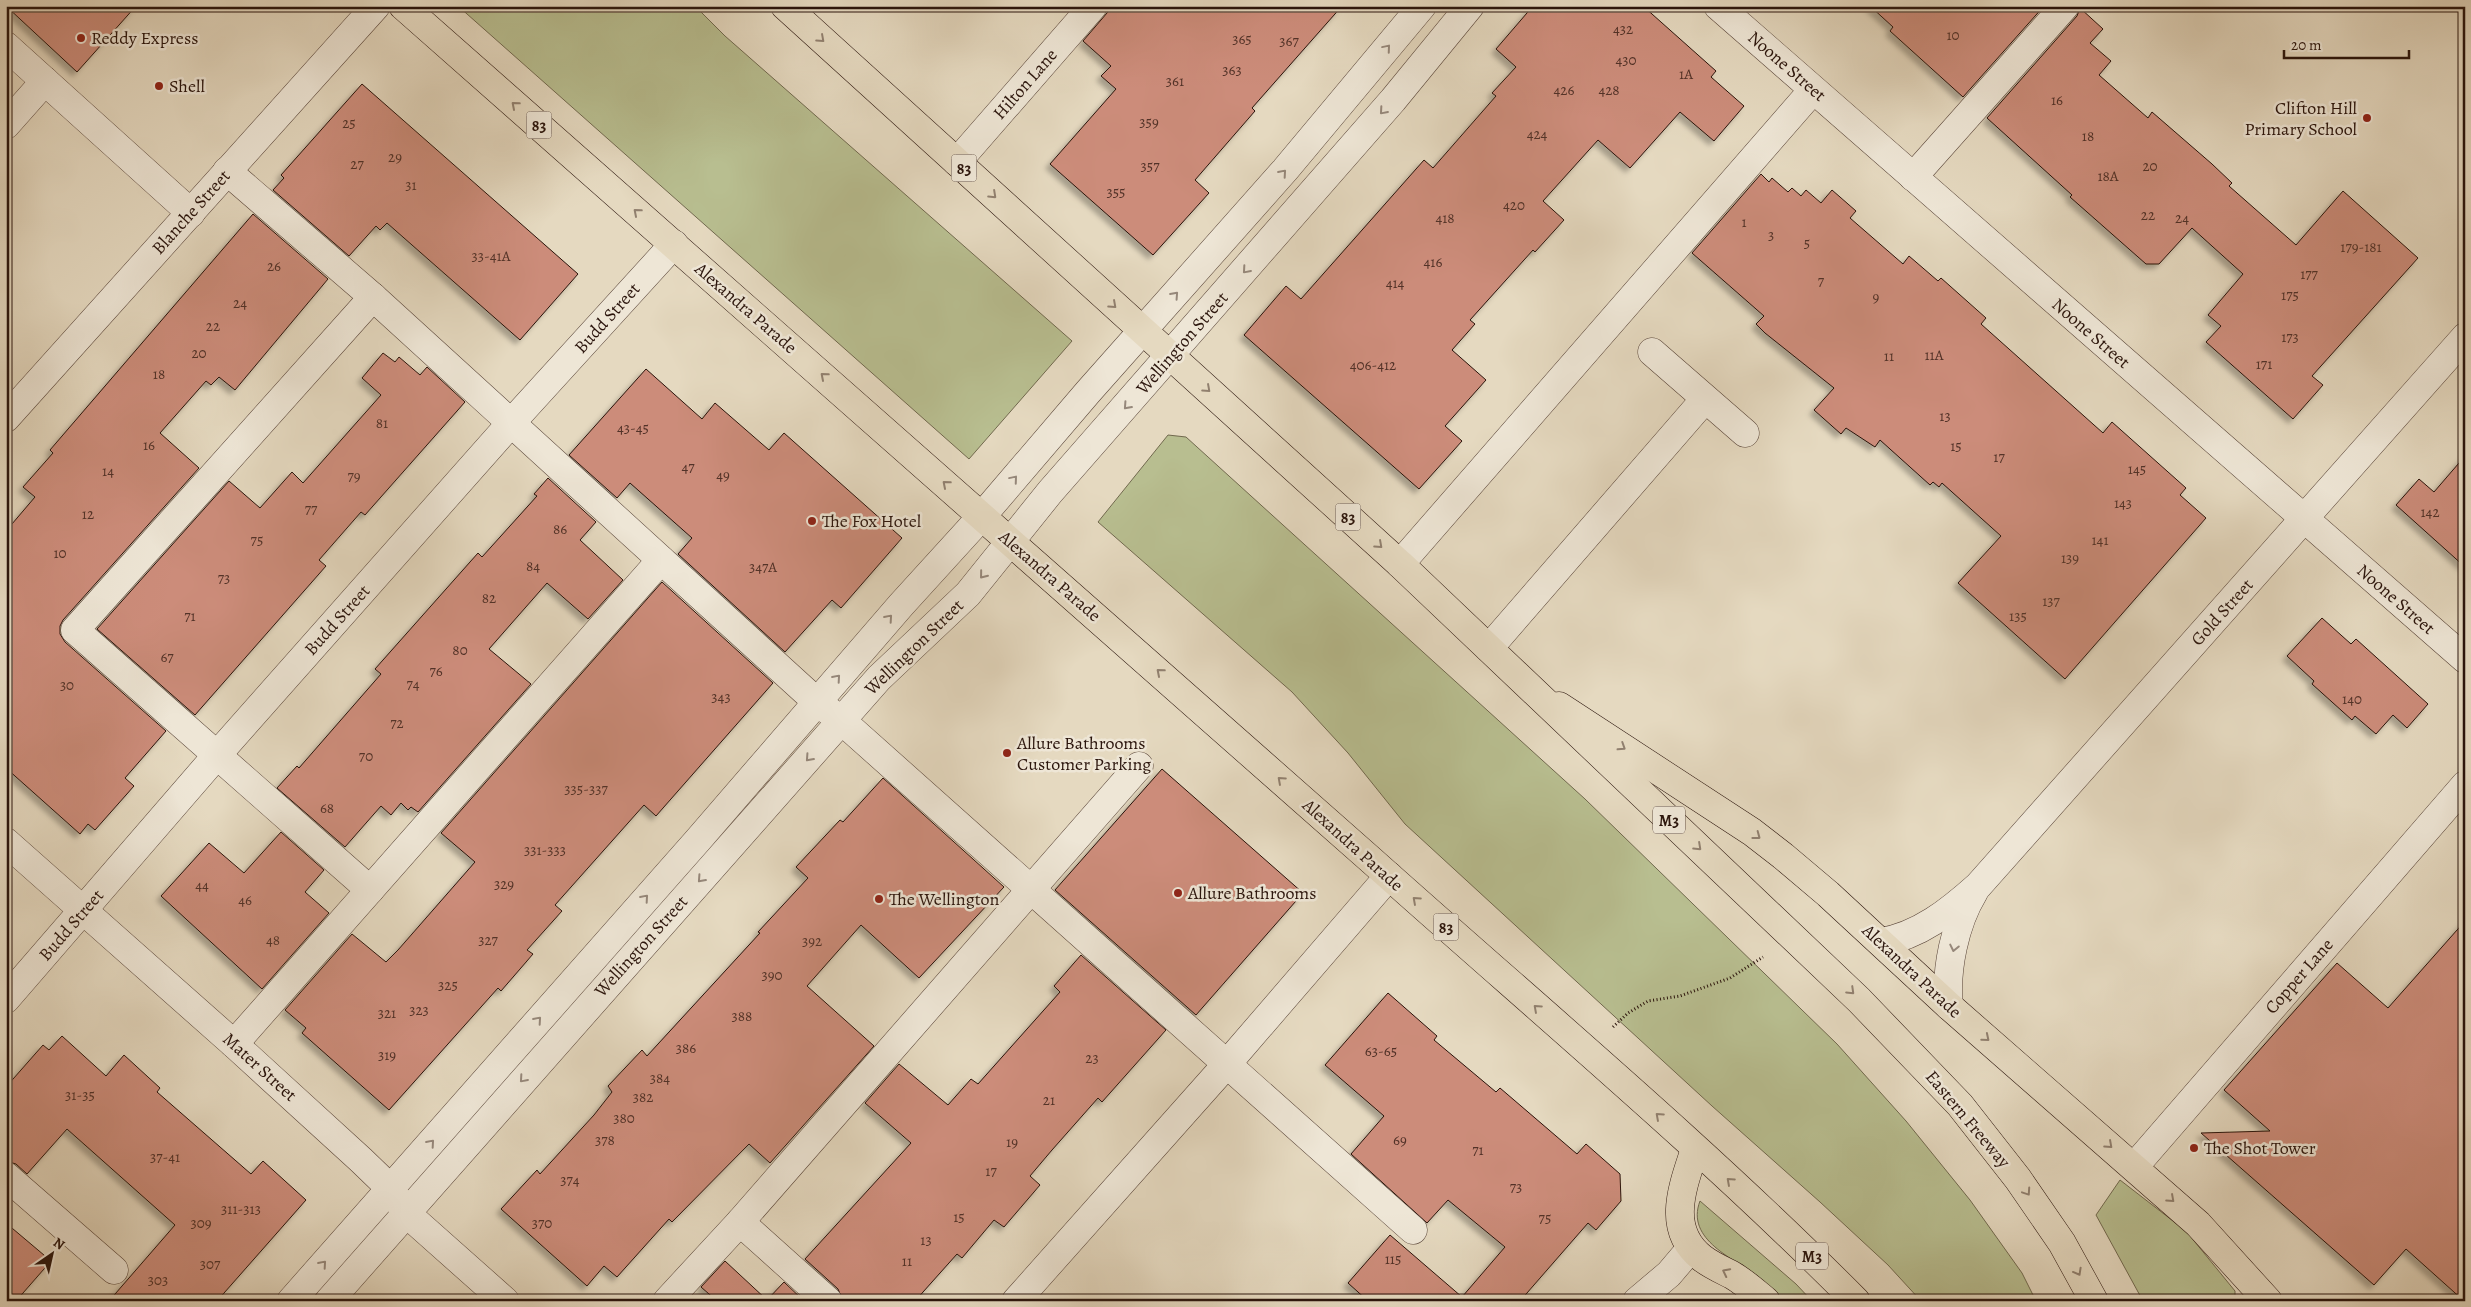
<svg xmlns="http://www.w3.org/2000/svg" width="2471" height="1307" viewBox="0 0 2471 1307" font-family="Alegreya,serif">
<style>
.green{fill:#b8be90;stroke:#71694e}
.building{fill:#cc8c7a;stroke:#2a140c;filter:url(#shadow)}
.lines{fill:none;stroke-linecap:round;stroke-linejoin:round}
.minor-casing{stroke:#594539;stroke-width:29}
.major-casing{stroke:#2a140c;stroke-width:29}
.highway-casing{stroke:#2a140c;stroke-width:29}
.path{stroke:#2a140c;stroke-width:3;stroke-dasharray:1 2.5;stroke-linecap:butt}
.minor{stroke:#eee6d6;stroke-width:28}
.major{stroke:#e5d9c0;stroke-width:28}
.highway{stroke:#e5d9c0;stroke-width:28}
.oneway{stroke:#91806f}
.oneway2{stroke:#96887b}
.poi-dot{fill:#8f2418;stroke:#eee6d6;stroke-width:2}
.labels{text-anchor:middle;stroke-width:5;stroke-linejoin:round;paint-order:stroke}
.number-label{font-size:15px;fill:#523228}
.shield{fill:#eee6d6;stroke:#655349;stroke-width:1}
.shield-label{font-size:16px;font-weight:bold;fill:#2a140c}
.poi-label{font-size:18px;fill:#2a140c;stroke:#eee6d6;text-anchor:start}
.street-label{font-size:18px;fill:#2a140c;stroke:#eee6d6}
</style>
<defs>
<filter id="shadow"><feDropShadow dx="-4.5" dy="4.5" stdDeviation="2.5" flood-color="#0004"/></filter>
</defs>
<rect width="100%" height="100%" fill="#e5d9c0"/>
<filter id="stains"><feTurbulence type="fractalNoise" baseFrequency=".004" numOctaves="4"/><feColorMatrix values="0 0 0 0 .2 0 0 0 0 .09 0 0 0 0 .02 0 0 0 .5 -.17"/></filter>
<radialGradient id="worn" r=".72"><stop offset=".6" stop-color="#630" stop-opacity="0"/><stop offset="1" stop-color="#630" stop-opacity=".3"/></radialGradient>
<g class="green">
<path d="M458 6H695L725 36 1072 341 969 459Z"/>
<path d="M1168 435 1186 437 1585 799 1837 1044 1906 1121 1970 1200 2022 1273 2036 1301H1921L1888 1265 1820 1202 1712 1106 1405 824 1348 753 1292 692 1098 522Z"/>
<path d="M2120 1180 2186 1231 2235 1291V1301H2143L2096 1215Z"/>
<path d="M1700 1201 1796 1284 1812 1301C1805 1301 1796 1302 1789 1301 1779 1299 1767 1284 1759 1277 1735 1259 1685 1240 1700 1201Z"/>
</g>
<g class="building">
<path d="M6 6H136L77 72Z"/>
<path d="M1113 6H1342L1252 108 1255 111 1195 180 1209 193 1153 255 1050 164 1116 89 1101 76 1111 66 1083 41Z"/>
<path d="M1533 6H1643L1716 71 1711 77 1744 106 1714 141 1680 112 1630 168 1598 140 1543 201 1564 220 1535 252 1533 250 1470 320 1475 324 1452 350 1486 380 1445 426 1462 441 1419 489 1244 335 1286 286 1301 299 1424 160 1433 168 1496 96 1492 93 1516 67 1496 49Z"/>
<path d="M1870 6H2044L1963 97 1890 31 1893 27Z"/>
<path d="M2080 8 2103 29 2090 43 2111 61 2099 75 2148 118 2152 112 2212 164 2232 183 2229 186 2296 245 2343 191 2418 258 2312 376 2323 385 2293 419 2206 342 2221 326 2208 315 2243 274 2192 228 2159 264H2146L2070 197 2072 195 1987 118 2077 16Z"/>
<path d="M362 84 578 274 520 340 387 223 380 230 376 226 349 256 273 190 284 178 281 175Z"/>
<path d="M1761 174 1769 182 1772 178 1788 192 1792 188 1801 196 1806 190 1821 203 1832 190 1856 211 1850 218 1903 264 1909 256 1938 281 1941 278 1986 318 1981 324 2103 433 2112 422 2186 488 2180 495 2206 518 2065 679 1958 583 2001 536 1942 483 1939 487 1933 482 1930 485 1880 440 1875 447 1846 428 1841 434 1814 410 1834 388 1765 333 1756 324 1764 316 1692 253Z"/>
<path d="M253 214 328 279 235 390 219 377 211 385 206 381 160 433 199 468 63 620 60 626V634L65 642 166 731 125 778 134 786 95 830 88 824 80 834 6 768V531L35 497 23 487 53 453 50 450Z"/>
<path d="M383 353 395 362 399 357 420 375 427 367 465 402 365 515 361 512 319 560 326 566 195 715 97 629 229 481 260 508 292 472 303 483 381 395 362 378Z"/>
<path d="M646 369 702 419 715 403 769 450 784 433 902 538 841 608 832 600 785 652 678 554 692 538 630 483 617 498 569 455Z"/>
<path d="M2465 456V567L2396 505 2419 479 2434 492Z"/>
<path d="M548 478 596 522 580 540 623 580 588 619 547 583 489 649 531 684 418 812 411 807 408 810 401 803 391 815 381 806 345 847 277 788 297 766 299 768 381 674 375 669 478 553 482 557 537 496 534 494Z"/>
<path d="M662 582 773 683 656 816 644 805 612 841 555 905 562 911 527 950 533 954 501 991 498 988 389 1110 302 1033 306 1028 285 1010 352 934 386 962 398 950 475 862 441 833Z"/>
<path d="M2322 618 2351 644 2356 639 2428 704 2407 728 2393 715 2376 734 2355 716 2352 720 2312 684 2314 681 2287 656Z"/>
<path d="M1162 769 1303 893 1196 1015 1055 890Z"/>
<path d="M883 778 1004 887 919 978 861 925 807 986 874 1046 770 1163 749 1144 672 1222 669 1219 617 1277 604 1266 587 1286 501 1209 537 1170 540 1174 594 1115 612 1092 608 1086 642 1050 647 1056 760 933 758 932 808 878 796 867 840 820 843 822Z"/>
<path d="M281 832 324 870 305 892 329 913 262 989 161 896 209 843 244 873Z"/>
<path d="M2465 921V1301H2464L2406 1249 2374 1285 2201 1133 2270 1131 2224 1090 2337 963 2388 1008Z"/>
<path d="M1081 955 1166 1030 1102 1102 1098 1098 1052 1150 1030 1176 1040 1185 1004 1227 994 1220 962 1258 957 1254 915 1301H843L838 1289 805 1259 911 1143 865 1103 899 1064 948 1105 971 1079 978 1084 1060 992 1054 986Z"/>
<path d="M1388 993 1437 1036 1434 1040 1496 1092 1500 1088 1577 1154 1586 1144 1620 1174 1621 1201 1596 1230 1588 1223 1520 1301H1368L1348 1283 1390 1235 1462 1297 1505 1247 1448 1200 1427 1223 1351 1154 1384 1116 1325 1065Z"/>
<path d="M62 1036 106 1076 124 1055 160 1088 157 1092 251 1174 263 1161 306 1200 217 1301H109L175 1225 67 1129 27 1174 16 1164 6 1161V1087L43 1045 49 1050Z"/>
<path d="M6 1223 51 1261 16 1301H6Z"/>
<path d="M725 1261 767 1300 784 1282 804 1301H717L701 1287Z"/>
</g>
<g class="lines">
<defs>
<g id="minor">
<path d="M1718 6 2465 659"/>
<path d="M6 46 191 213"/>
<path d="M6 125 45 81"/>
<path d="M957 162 1093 6"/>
<path d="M227 171 373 297 817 702 842 721 1413 1230"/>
<path d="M1913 177 2065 6"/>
<path d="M1652 352 1745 433"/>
<path d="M6 418 376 6"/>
<path d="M1400 564 1813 90"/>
<path d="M1489 648 1705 399"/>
<path d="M6 842 234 1044 361 1160 390 1188 406 1213 505 1301"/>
<path d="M370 890 75 630 373 297"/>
<path d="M1881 942C1919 936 1950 911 1978 886L2465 337"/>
<path d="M6 999 217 755 511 423 674 244"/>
<path d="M1949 1006C1945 970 1955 923 1974 892"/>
<path d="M234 1044 661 560"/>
<path d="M2134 1167 2465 785"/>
<path d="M6 1176 114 1270"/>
<path d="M740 1222 828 1301"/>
<path d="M291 1301 698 840 901 605 982 516 1088 392 1285 170 1422 6"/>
<path d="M329 1301 879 678 968 594 1050 492 1393 100 1470 6"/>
<path d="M667 1301 740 1222 1139 766"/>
<path d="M1016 1301 1226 1065 1389 876"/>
<path d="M1637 1301 1669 1274 1691 1248"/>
</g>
<g id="major">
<path d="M1559 706 1752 832 1783 856 1828 894 1949 1006 2198 1224 2268 1301"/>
<path d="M1695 1149C1683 1186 1665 1229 1702 1258 1711 1265 1722 1270 1732 1275 1744 1282 1755 1292 1766 1301"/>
</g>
<g id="highway">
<path d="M403 6C726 291 1050 574 1371 860 1534 1006 1702 1146 1856 1301"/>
<path d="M785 6 1400 564 1859 1000 1960 1105 2018 1179 2062 1243 2094 1301"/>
</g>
</defs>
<use href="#minor" class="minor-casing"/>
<use href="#major" class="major-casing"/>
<use href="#highway" class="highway-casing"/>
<path class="path" d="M1613 1027 1628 1013 1648 1001 1680 996 1730 978 1763 957"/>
<use href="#minor" class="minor"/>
<use href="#major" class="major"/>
<use href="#highway" class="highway"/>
</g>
<defs><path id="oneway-chevron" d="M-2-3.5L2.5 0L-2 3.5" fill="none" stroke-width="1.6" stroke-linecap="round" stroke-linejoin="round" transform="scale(1.25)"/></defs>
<g class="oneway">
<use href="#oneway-chevron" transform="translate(821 39) rotate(42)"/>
<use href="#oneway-chevron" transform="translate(515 105) rotate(-139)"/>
<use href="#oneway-chevron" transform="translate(993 195) rotate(43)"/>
<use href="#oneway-chevron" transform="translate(637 212) rotate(-139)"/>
<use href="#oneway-chevron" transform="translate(1113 305) rotate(42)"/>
<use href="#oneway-chevron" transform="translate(824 376) rotate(-139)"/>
<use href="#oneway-chevron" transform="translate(1207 389) rotate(42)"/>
<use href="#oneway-chevron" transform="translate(946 484) rotate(-139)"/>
<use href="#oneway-chevron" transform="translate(1379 545) rotate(42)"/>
<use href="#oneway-chevron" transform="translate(1160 672) rotate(-139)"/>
<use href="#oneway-chevron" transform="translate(1622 747) rotate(33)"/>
<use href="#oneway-chevron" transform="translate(1281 780) rotate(-138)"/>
<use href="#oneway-chevron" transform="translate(1757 836) rotate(37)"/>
<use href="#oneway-chevron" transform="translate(1698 847) rotate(43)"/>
<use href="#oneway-chevron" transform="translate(1416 900) rotate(-138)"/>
<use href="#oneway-chevron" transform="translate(1851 991) rotate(44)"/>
<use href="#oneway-chevron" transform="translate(1537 1008) rotate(-138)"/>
<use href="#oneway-chevron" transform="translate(1986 1038) rotate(40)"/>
<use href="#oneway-chevron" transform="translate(1659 1116) rotate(-138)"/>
<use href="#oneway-chevron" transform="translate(2109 1145) rotate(42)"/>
<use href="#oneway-chevron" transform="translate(1730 1181) rotate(-138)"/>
<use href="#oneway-chevron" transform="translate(2027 1192) rotate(56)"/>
<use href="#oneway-chevron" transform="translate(2171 1199) rotate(42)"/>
<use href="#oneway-chevron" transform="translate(1726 1272) rotate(-153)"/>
<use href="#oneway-chevron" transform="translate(2078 1272) rotate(61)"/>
</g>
<g class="oneway2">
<use href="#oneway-chevron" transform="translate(1387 48) rotate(-50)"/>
<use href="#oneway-chevron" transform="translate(1383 111) rotate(131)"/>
<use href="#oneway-chevron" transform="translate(1283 173) rotate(-49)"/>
<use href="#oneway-chevron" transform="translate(1246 270) rotate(131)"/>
<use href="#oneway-chevron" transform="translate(1175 295) rotate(-48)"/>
<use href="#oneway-chevron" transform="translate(1127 406) rotate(132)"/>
<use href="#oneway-chevron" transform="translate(1014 479) rotate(-50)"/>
<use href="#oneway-chevron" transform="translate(983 575) rotate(129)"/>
<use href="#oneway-chevron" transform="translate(889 618) rotate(-49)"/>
<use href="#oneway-chevron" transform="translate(837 678) rotate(-49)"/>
<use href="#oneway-chevron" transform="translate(809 758) rotate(132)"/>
<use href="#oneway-chevron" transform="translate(701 879) rotate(132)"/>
<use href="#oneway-chevron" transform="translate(645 898) rotate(-49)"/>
<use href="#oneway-chevron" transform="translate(1954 948) rotate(102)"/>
<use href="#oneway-chevron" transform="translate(538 1020) rotate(-49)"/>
<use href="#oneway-chevron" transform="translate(523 1079) rotate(131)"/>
<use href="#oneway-chevron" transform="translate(431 1143) rotate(-49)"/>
<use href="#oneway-chevron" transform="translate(323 1264) rotate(-49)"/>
</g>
<g class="poi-dot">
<circle cx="81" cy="38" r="5"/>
<circle cx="159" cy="86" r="5"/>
<circle cx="2367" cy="118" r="5"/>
<circle cx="812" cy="521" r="5"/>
<circle cx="1007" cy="753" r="5"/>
<circle cx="1178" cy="893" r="5"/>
<circle cx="879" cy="899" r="5"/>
<circle cx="2194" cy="1148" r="5"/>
</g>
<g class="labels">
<g class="number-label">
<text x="1623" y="34">432</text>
<text x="1953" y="40">10</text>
<text x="1242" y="44">365</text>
<text x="1289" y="46">367</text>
<text x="1626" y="65">430</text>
<text x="1232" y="75">363</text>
<text x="1686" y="79">1A</text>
<text x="1175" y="86">361</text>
<text x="1564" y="95">426</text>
<text x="1609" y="95">428</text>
<text x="2057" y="105">16</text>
<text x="1149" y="127">359</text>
<text x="349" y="128">25</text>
<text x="1537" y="139">424</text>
<text x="2088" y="141">18</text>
<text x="395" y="162">29</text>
<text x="357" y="169">27</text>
<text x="1150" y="171">357</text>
<text x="2150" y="171">20</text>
<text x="2108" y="181">18A</text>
<text x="411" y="190">31</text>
<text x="1116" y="197">355</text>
<text x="1514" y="210">420</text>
<text x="2148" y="220">22</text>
<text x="1445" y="223">418</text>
<text x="2182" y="223">24</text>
<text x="1744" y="227">1</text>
<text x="1771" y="240">3</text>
<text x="1807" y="248">5</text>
<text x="2361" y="252">179-181</text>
<text x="491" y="261">33-41A</text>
<text x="1433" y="267">416</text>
<text x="274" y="271">26</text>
<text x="2309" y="279">177</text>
<text x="1821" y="286">7</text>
<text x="1395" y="288">414</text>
<text x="2290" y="300">175</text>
<text x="1876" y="302">9</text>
<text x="240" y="308">24</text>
<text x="213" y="331">22</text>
<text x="2290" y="342">173</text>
<text x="199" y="358">20</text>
<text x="1934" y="360">11A</text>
<text x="1889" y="361">11</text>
<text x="2264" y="369">171</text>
<text x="1373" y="370">406-412</text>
<text x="159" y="379">18</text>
<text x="1945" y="421">13</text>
<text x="382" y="428">81</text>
<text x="633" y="433">43-45</text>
<text x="149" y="450">16</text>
<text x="1956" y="451">15</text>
<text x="1999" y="462">17</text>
<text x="688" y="472">47</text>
<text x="2137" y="474">145</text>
<text x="108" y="476">14</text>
<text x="723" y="480">49</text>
<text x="354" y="481">79</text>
<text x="2123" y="508">143</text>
<text x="311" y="514">77</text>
<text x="2430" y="517">142</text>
<text x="88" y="519">12</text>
<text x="560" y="534">86</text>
<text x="257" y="545">75</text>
<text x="2100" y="545">141</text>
<text x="60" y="558">10</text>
<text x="2070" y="563">139</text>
<text x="533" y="571">84</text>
<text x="763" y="572">347A</text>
<text x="224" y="583">73</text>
<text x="489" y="603">82</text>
<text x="2051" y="606">137</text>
<text x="190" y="621">71</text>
<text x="2018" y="621">135</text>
<text x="460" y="655">80</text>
<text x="167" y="662">67</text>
<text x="436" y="676">76</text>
<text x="413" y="689">74</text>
<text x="67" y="690">30</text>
<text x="721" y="702">343</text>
<text x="2352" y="704">140</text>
<text x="397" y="728">72</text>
<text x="366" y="761">70</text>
<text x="586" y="794">335-337</text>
<text x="327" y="813">68</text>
<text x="545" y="855">331-333</text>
<text x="504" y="889">329</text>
<text x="202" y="890">44</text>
<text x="245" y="905">46</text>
<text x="273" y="945">48</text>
<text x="488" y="945">327</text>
<text x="812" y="946">392</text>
<text x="772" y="980">390</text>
<text x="448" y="990">325</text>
<text x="419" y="1015">323</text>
<text x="387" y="1018">321</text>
<text x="742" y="1021">388</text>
<text x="686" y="1053">386</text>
<text x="1381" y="1056">63-65</text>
<text x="387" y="1060">319</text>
<text x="1092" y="1063">23</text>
<text x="660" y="1083">384</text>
<text x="80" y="1100">31-35</text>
<text x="643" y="1102">382</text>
<text x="1049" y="1105">21</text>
<text x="624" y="1123">380</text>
<text x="605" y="1145">378</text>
<text x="1400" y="1145">69</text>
<text x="1012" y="1147">19</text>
<text x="1478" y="1155">71</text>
<text x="165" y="1162">37-41</text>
<text x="991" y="1176">17</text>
<text x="570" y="1185">374</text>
<text x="1516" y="1192">73</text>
<text x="241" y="1214">311-313</text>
<text x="959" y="1222">15</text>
<text x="1545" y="1223">75</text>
<text x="201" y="1228">309</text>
<text x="542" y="1228">370</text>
<text x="926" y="1245">13</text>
<text x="1393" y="1264">115</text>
<text x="907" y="1266">11</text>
<text x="210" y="1269">307</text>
<text x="158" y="1285">303</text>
</g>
<g class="shield">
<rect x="526.5" y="111.5" width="25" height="27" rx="4"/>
<rect x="951.5" y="154.5" width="25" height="27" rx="4"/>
<rect x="1335.5" y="503.5" width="25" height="27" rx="4"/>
<rect x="1653" y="806.5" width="32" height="27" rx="4"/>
<rect x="1433.5" y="913.5" width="25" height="27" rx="4"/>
<rect x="1796" y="1242.5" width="32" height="27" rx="4"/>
</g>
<g class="shield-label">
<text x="539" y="131">83</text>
<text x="964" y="174">83</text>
<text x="1348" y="523">83</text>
<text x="1669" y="826">M3</text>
<text x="1446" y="933">83</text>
<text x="1812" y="1262">M3</text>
</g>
<g class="poi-label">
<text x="91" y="44">Reddy Express</text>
<text x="169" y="92">Shell</text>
<text x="2357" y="114" text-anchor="end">Clifton Hill<tspan x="2357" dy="21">Primary School</tspan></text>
<text x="822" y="527">The Fox Hotel</text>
<text x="1017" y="749">Allure Bathrooms<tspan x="1017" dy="21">Customer Parking</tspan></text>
<text x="1188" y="899">Allure Bathrooms</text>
<text x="889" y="905">The Wellington</text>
<text x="2204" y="1154">The Shot Tower</text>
</g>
<g class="street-label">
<text transform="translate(1787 66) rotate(41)" y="6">Noone Street</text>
<text transform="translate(1025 84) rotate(-49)" y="6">Hilton Lane</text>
<text transform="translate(191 212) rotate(-48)" y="6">Blanche Street</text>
<text transform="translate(746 308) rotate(41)" y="6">Alexandra Parade</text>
<text transform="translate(607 318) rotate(-48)" y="6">Budd Street</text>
<text transform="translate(2091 333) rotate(41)" y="6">Noone Street</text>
<text transform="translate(1182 343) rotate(-49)" y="6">Wellington Street</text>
<text transform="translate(1050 576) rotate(41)" y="6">Alexandra Parade</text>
<text transform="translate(2396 599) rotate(41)" y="6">Noone Street</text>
<text transform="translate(2222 612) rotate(-48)" y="6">Gold Street</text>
<text transform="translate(337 620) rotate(-48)" y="6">Budd Street</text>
<text transform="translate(914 647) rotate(-44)" y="6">Wellington Street</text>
<text transform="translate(1353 845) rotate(42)" y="6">Alexandra Parade</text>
<text transform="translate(71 925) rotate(-49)" y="6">Budd Street</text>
<text transform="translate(641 946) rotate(-48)" y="6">Wellington Street</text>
<text transform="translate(1912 971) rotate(43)" y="6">Alexandra Parade</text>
<text transform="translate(2299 976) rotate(-49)" y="6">Copper Lane</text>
<text transform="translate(260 1067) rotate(42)" y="6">Mater Street</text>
<text transform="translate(1968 1119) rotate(50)" y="6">Eastern Freeway</text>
</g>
</g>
<rect width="2471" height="1307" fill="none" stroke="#e5d9c0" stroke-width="25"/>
<rect x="8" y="8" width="2456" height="1292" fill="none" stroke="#2a140c" stroke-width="2.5"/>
<rect x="12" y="12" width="2446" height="1282" fill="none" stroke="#2a140c"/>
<g transform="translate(52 1254) rotate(34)" stroke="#eee6d6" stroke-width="4" paint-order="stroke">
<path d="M0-4L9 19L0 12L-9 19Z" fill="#2a140c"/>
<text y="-8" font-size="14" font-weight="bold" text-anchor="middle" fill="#2a140c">N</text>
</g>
<path d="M2284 50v8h125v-8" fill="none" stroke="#2a140c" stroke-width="2.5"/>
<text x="2291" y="50" font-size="15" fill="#2a140c" stroke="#eee6d6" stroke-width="4" paint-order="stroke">20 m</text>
<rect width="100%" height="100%" filter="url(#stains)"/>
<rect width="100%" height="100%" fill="url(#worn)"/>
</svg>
